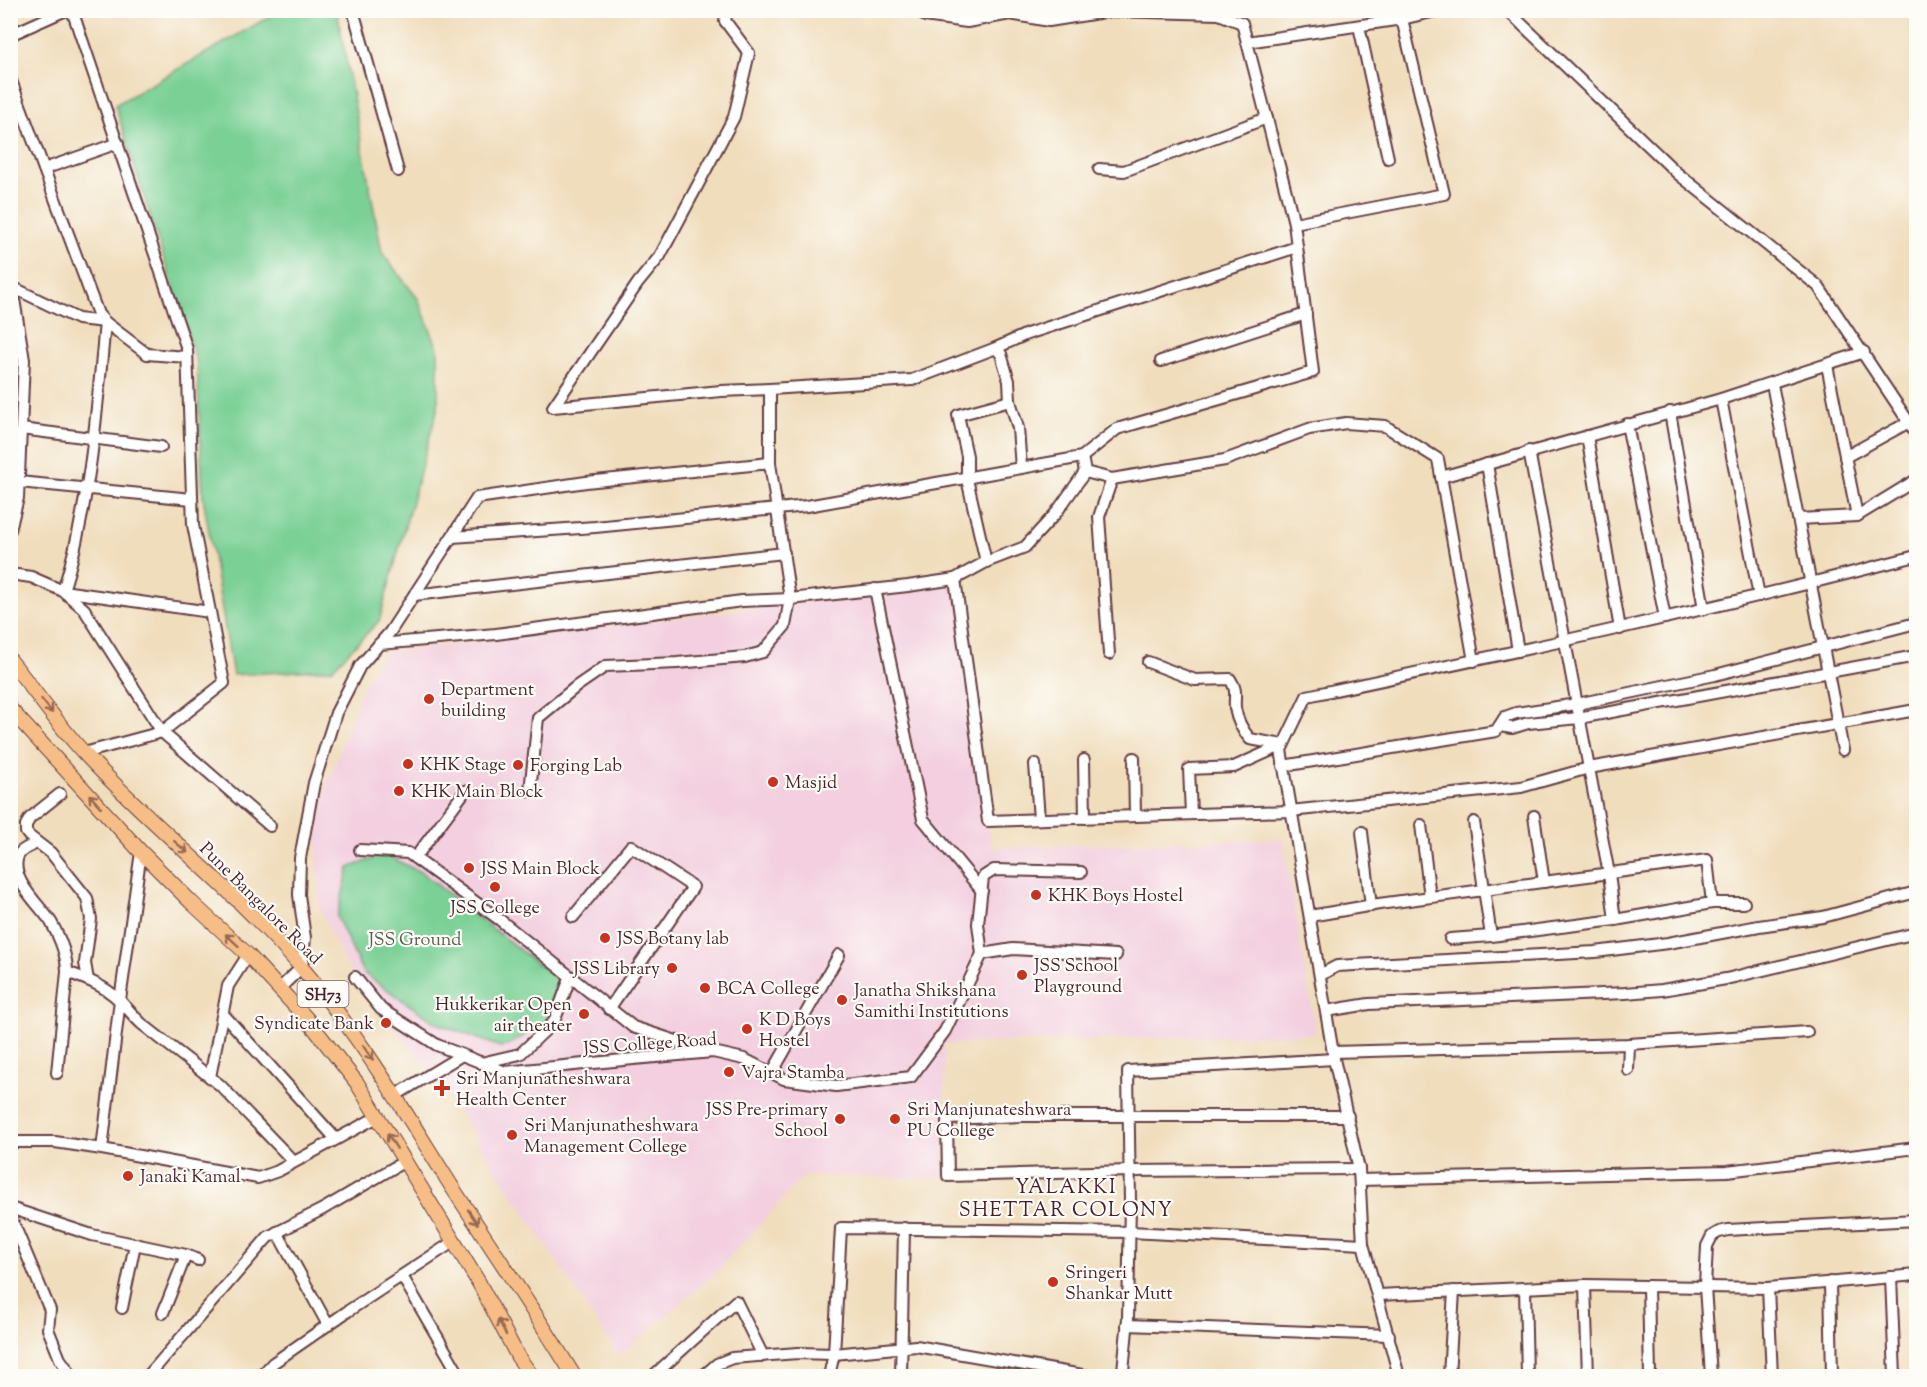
<svg xmlns="http://www.w3.org/2000/svg" width="1927" height="1387" viewBox="0 0 1927 1387" font-family="'Sorts Mill Goudy',serif">
<style>
.built{fill:#f3cfdf}
.green{fill:#7ad095;stroke:#627860;stroke-width:1.5}
.lines{fill:none;stroke-linecap:round;stroke-linejoin:round}
.minor-casing{stroke:#633c41;stroke-width:14}
.major-casing{stroke:#633c41;stroke-width:16}
.minor{stroke:#fff;stroke-width:10}
.major{stroke:#f6be86;stroke-width:14}
.oneway{stroke:#976754}
.poi-dot{fill:#c8321e;stroke:#fdfcf7;stroke-width:2}
.labels{text-anchor:middle;stroke-width:4.5;stroke-linejoin:round;paint-order:stroke}
.shield{fill:#fdfcf7;stroke:#806168;stroke-width:1.5}
.shield-label{font-size:16px;font-weight:bold;fill:#4a1f2b}
.poi-label{font-size:18px;fill:#4a1f2b;stroke:#fdfcf7;text-anchor:start}
.street-label{font-size:18px;fill:#4a1f2b;stroke:#fdfcf7}
.park-label{font-size:18px;fill:#5b5d50;stroke:#fdfcf7}
.neighbourhood-label{font-size:20px;letter-spacing:1.5px;fill:#4a1f2b;stroke:#fdfcf7}
</style>
<rect width="100%" height="100%" fill="#fdfcf7"/>
<filter id="ink" filterUnits="userSpaceOnUse"><feTurbulence type="fractalNoise" baseFrequency=".0167" numOctaves="2"/><feDisplacementMap in="SourceGraphic" scale="12" xChannelSelector="R" yChannelSelector="G"/><feConvolveMatrix kernelMatrix="1 2 1 2 8 2 1 2 1" color-interpolation-filters="sRGB"/></filter>
<filter id="wash" filterUnits="userSpaceOnUse"><feTurbulence type="fractalNoise" baseFrequency=".008" numOctaves="4" result="noise"/><feDisplacementMap in="SourceGraphic" scale="24" xChannelSelector="R" yChannelSelector="G"/><feGaussianBlur stdDeviation="1.35" result="paint"/><feColorMatrix in="noise" values="0 0 0 0 0 0 0 0 0 0 0 0 0 0 0 0 0 1.4 0 .05"/><feComposite in="paint" operator="in"/></filter>
<g filter="url(#wash)">
<rect width="100%" height="100%" fill="#f0ddbc"/>
<path class="built" d="M958 584 991 848 1283 839 1316 1034 945 1044 943 1178 804 1176 716 1272 619 1356 439 1083 347 966 319 908 316 815 364 684 384 653Z"/>
<g class="green">
<path d="M281 10 337 11 382 253 418 299 438 349V407L379 621 332 669 233 675 203 497 197 363 115 105Z"/>
<path d="M384 854 422 873 558 980 546 1023 503 1048 436 1023 363 973 337 917 349 868Z"/>
</g>
</g>
<g filter="url(#ink)">
<g class="lines">
<defs>
<g id="minor">
<path d="M72 10 187 349 193 525 224 683 162 732 84 753"/>
<path d="M353 10 398 171"/>
<path d="M727 10 725 21 749 53 734 117 660 256 638 283 553 407 721 391 770 389V463"/>
<path d="M918 10 925 16 967 22 1010 14 1049 21 1111 11 1219 14 1242 23 1247 42"/>
<path d="M1507 10 1677 173 1818 286 1916 433"/>
<path d="M1359 26 1388 158"/>
<path d="M10 35 66 10"/>
<path d="M10 78 98 314 105 322 147 354 187 357"/>
<path d="M44 169 118 143"/>
<path d="M1099 169 1124 171 1267 118"/>
<path d="M1294 223 1444 194 1402 19"/>
<path d="M10 282 12 287 78 319 105 322C97 412 90 505 63 591L210 612"/>
<path d="M996 348 1027 334 1297 247"/>
<path d="M1161 361 1306 314"/>
<path d="M1827 365 1857 516"/>
<path d="M1772 384 1843 750"/>
<path d="M770 389 912 380 996 348 1001 354 1009 381 1010 401 1018 428 1021 468"/>
<path d="M1721 399 1759 596"/>
<path d="M1670 412 1704 609"/>
<path d="M1627 424 1665 618"/>
<path d="M21 429 161 447"/>
<path d="M1587 436 1620 629"/>
<path d="M1529 451 1609 874 1615 920"/>
<path d="M1082 457 1085 472 1112 479 1225 460 1309 429 1346 423 1385 426 1438 459 1474 661"/>
<path d="M1845 457 1909 422"/>
<path d="M1487 464 1518 651"/>
<path d="M1441 477 1721 399 1864 352"/>
<path d="M19 482 192 499"/>
<path d="M1798 519 1857 516 1916 480"/>
<path d="M10 530 18 498 24 360 12 287"/>
<path d="M452 537 595 527 807 506 1021 468 1082 457 1117 429 1313 372 1294 223 1247 42 1402 19 1440 10"/>
<path d="M986 562 1025 547 1056 513 1085 472"/>
<path d="M10 574 31 577 63 591 84 609 162 732 270 826"/>
<path d="M955 579 988 821 1290 811 1521 787 1589 768 1916 710"/>
<path d="M875 589 923 819 982 891"/>
<path d="M414 595 784 553"/>
<path d="M379 644 496 634 742 601 790 599 908 586 955 579 986 562 967 479V456L958 415 1010 401"/>
<path d="M1109 654 1099 517 1112 479"/>
<path d="M1148 662 1195 680 1230 679C1238 691 1234 695 1235 708 1237 720 1242 730 1250 739L1283 745"/>
<path d="M1500 726 1512 728 1528 723 1579 718 1916 656"/>
<path d="M1134 758 1135 816"/>
<path d="M1084 760 1085 818"/>
<path d="M1035 764 1039 819"/>
<path d="M1283 766 1496 731 1505 717 1516 713 1577 704 1715 675 1916 623"/>
<path d="M60 794 30 818 26 825V832L29 836 51 853 87 898 91 919 85 963 88 980"/>
<path d="M1191 814 1189 769 1234 767 1283 745"/>
<path d="M1534 816 1544 882"/>
<path d="M1474 822 1491 936"/>
<path d="M1421 825 1430 897"/>
<path d="M1362 832 1371 906"/>
<path d="M37 843C31 846 21 849 18 856 9 880 40 905 51 922 60 938 67 954 67 972 86 979 103 985 118 999 127 1007 133 1016 142 1024L220 1085 294 1162"/>
<path d="M360 850 408 853 500 920 633 1027 707 1051"/>
<path d="M415 858 465 791"/>
<path d="M1310 916 1379 904 1707 860 1712 903"/>
<path d="M573 917 631 846 693 887 609 1009"/>
<path d="M1450 939 1491 936 1615 920 1712 903H1744"/>
<path d="M982 954 978 924 983 877 994 870 1081 872"/>
<path d="M1320 975 1337 966 1595 952 1668 943 1759 926 1823 917 1916 892"/>
<path d="M355 977 381 1009 437 1045 505 1072 633 1059 713 1052 744 1059 784 1079 836 1086 911 1077 945 1031 982 954 1013 949 1116 955"/>
<path d="M280 988 302 967 305 938 299 895 300 858 314 783 336 713 360 666 390 632 477 498 586 482 770 463 790 599 785 626 763 652 745 657 677 663 606 666 577 686 538 718 530 791"/>
<path d="M1326 1011 1369 1004 1625 993 1662 990 1726 979 1916 933"/>
<path d="M224 1015 336 1139"/>
<path d="M1333 1052 1629 1044 1807 1032"/>
<path d="M481 1063 520 1054 554 1022 570 978"/>
<path d="M1628 1070 1629 1044"/>
<path d="M57 1073 67 972"/>
<path d="M772 1073 839 955"/>
<path d="M210 1077 228 986 248 955"/>
<path d="M396 1095 462 1055"/>
<path d="M1348 1116H1022L947 1119 948 1176 1130 1171 1359 1169"/>
<path d="M10 1142H55L102 1149 258 1178 278 1171 377 1117"/>
<path d="M102 1149 120 1000 141 852"/>
<path d="M1360 1180 1727 1171 1916 1148"/>
<path d="M10 1208 92 1235 186 1255 198 1260"/>
<path d="M10 1215 50 1310 48 1329 60 1359 72 1376"/>
<path d="M277 1232 328 1325"/>
<path d="M402 1276 460 1376"/>
<path d="M1891 1277 1895 1376"/>
<path d="M1830 1282 1832 1376"/>
<path d="M1585 1285 1588 1376"/>
<path d="M1648 1286 1650 1376"/>
<path d="M1525 1288 1527 1376"/>
<path d="M1768 1288 1772 1376"/>
<path d="M1378 1295 1585 1285 1768 1288 1916 1275"/>
<path d="M122 1308 135 1244"/>
<path d="M163 1313 186 1255"/>
<path d="M1127 1325 1389 1335"/>
<path d="M148 1376 268 1237 323 1209 405 1161"/>
<path d="M261 1376 273 1363 348 1311 453 1242"/>
<path d="M653 1376 736 1301 763 1356"/>
<path d="M703 1376 717 1364 732 1358 798 1353 834 1354 916 1346 1088 1376"/>
<path d="M829 1376 834 1354 841 1228 1130 1232 1363 1244"/>
<path d="M901 1376 904 1228"/>
<path d="M1121 1376 1123 1371 1128 1319 1130 1201 1128 1071 1334 1059"/>
<path d="M1399 1376 1363 1244 1359 1169 1334 1059 1281 750 1307 696C1511 653 1715 609 1916 556"/>
<path d="M1449 1376 1454 1291"/>
<path d="M1711 1376 1705 1287 1707 1246 1712 1236 1719 1232 1728 1230 1916 1220"/>
</g>
<g id="major">
<path d="M10 660C35 691 58 725 85 754 154 828 235 890 301 967 360 1035 404 1111 452 1187 493 1250 535 1312 574 1376"/>
<path d="M10 709 141 852 191 902 248 955 307 1019 357 1083 479 1283 518 1357 532 1376"/>
</g>
</defs>
<use href="#minor" class="minor-casing"/>
<use href="#major" class="major-casing"/>
<use href="#minor" class="minor"/>
<use href="#major" class="major"/>
</g>
<defs><path id="oneway-shaft" d="M-6 0H5M1.5-3L5.5 0L1.5 3" fill="none" stroke-width="1.6" stroke-linecap="round" stroke-linejoin="round" transform="scale(1.5)"/></defs>
<g class="oneway">
<use href="#oneway-shaft" transform="translate(47 706) rotate(52)"/>
<use href="#oneway-shaft" transform="translate(95 801) rotate(-132)"/>
<use href="#oneway-shaft" transform="translate(181 847) rotate(41)"/>
<use href="#oneway-shaft" transform="translate(232 940) rotate(-137)"/>
<use href="#oneway-shaft" transform="translate(368 1053) rotate(56)"/>
<use href="#oneway-shaft" transform="translate(392 1141) rotate(-122)"/>
<use href="#oneway-shaft" transform="translate(473 1217) rotate(56)"/>
<use href="#oneway-shaft" transform="translate(502 1327) rotate(-117)"/>
</g>
</g>
<g class="poi-dot">
<circle cx="429" cy="699" r="6"/>
<circle cx="408" cy="764" r="6"/>
<circle cx="518" cy="765" r="6"/>
<circle cx="773" cy="782" r="6"/>
<circle cx="399" cy="791" r="6"/>
<circle cx="469" cy="868" r="6"/>
<circle cx="495" cy="887" r="6"/>
<circle cx="1036" cy="895" r="6"/>
<circle cx="605" cy="938" r="6"/>
<circle cx="672" cy="968" r="6"/>
<circle cx="1022" cy="975" r="6"/>
<circle cx="705" cy="988" r="6"/>
<circle cx="842" cy="1000" r="6"/>
<circle cx="584" cy="1014" r="6"/>
<circle cx="386" cy="1023" r="6"/>
<circle cx="747" cy="1029" r="6"/>
<circle cx="729" cy="1072" r="6"/>
<path d="M439 1079h6v6h6v6h-6v6h-6v-6h-6v-6h6z"/>
<circle cx="840" cy="1119" r="6"/>
<circle cx="895" cy="1119" r="6"/>
<circle cx="512" cy="1135" r="6"/>
<circle cx="128" cy="1176" r="6"/>
<circle cx="1053" cy="1282" r="6"/>
</g>
<g class="labels">
<rect class="shield" x="297.5" y="981" width="51" height="26" rx="4.5"/>
<g class="shield-label">
<text x="323" y="1000">SH73</text>
</g>
<g class="poi-label">
<text x="441" y="695">Department<tspan x="441" dy="21">building</tspan></text>
<text x="420" y="770">KHK Stage</text>
<text x="530" y="771">Forging Lab</text>
<text x="785" y="788">Masjid</text>
<text x="411" y="797">KHK Main Block</text>
<text x="481" y="874">JSS Main Block</text>
<text x="1048" y="901">KHK Boys Hostel</text>
<text x="495" y="913" text-anchor="middle">JSS College</text>
<text x="617" y="944">JSS Botany lab</text>
<text x="1034" y="971">JSS School<tspan x="1034" dy="21">Playground</tspan></text>
<text x="660" y="974" text-anchor="end">JSS Library</text>
<text x="717" y="994">BCA College</text>
<text x="854" y="996">Janatha Shikshana<tspan x="854" dy="21">Samithi Institutions</tspan></text>
<text x="572" y="1010" text-anchor="end">Hukkerikar Open<tspan x="572" dy="21">air theater</tspan></text>
<text x="759" y="1025">K D Boys<tspan x="759" dy="21">Hostel</tspan></text>
<text x="374" y="1029" text-anchor="end">Syndicate Bank</text>
<text x="741" y="1078">Vajra Stamba</text>
<text x="456" y="1084">Sri Manjunatheshwara<tspan x="456" dy="21">Health Center</tspan></text>
<text x="828" y="1115" text-anchor="end">JSS Pre-primary<tspan x="828" dy="21">School</tspan></text>
<text x="907" y="1115">Sri Manjunateshwara<tspan x="907" dy="21">PU College</tspan></text>
<text x="524" y="1131">Sri Manjunatheshwara<tspan x="524" dy="21">Management College</tspan></text>
<text x="140" y="1182">Janaki Kamal</text>
<text x="1065" y="1278">Sringeri<tspan x="1065" dy="21">Shankar Mutt</tspan></text>
</g>
<g class="street-label">
<text transform="translate(261 903) rotate(45)" y="6">Pune Bangalore Road</text>
<text transform="translate(650 1043) rotate(-4)" y="6">JSS College Road</text>
</g>
<g class="park-label">
<text x="415" y="945">JSS Ground</text>
</g>
<g class="neighbourhood-label">
<text x="1066" y="1193">YALAKKI<tspan x="1066" dy="23">SHETTAR COLONY</tspan></text>
</g>
</g>
<rect width="1927" height="1387" fill="none" stroke="#fdfcf7" stroke-width="36"/>
</svg>
